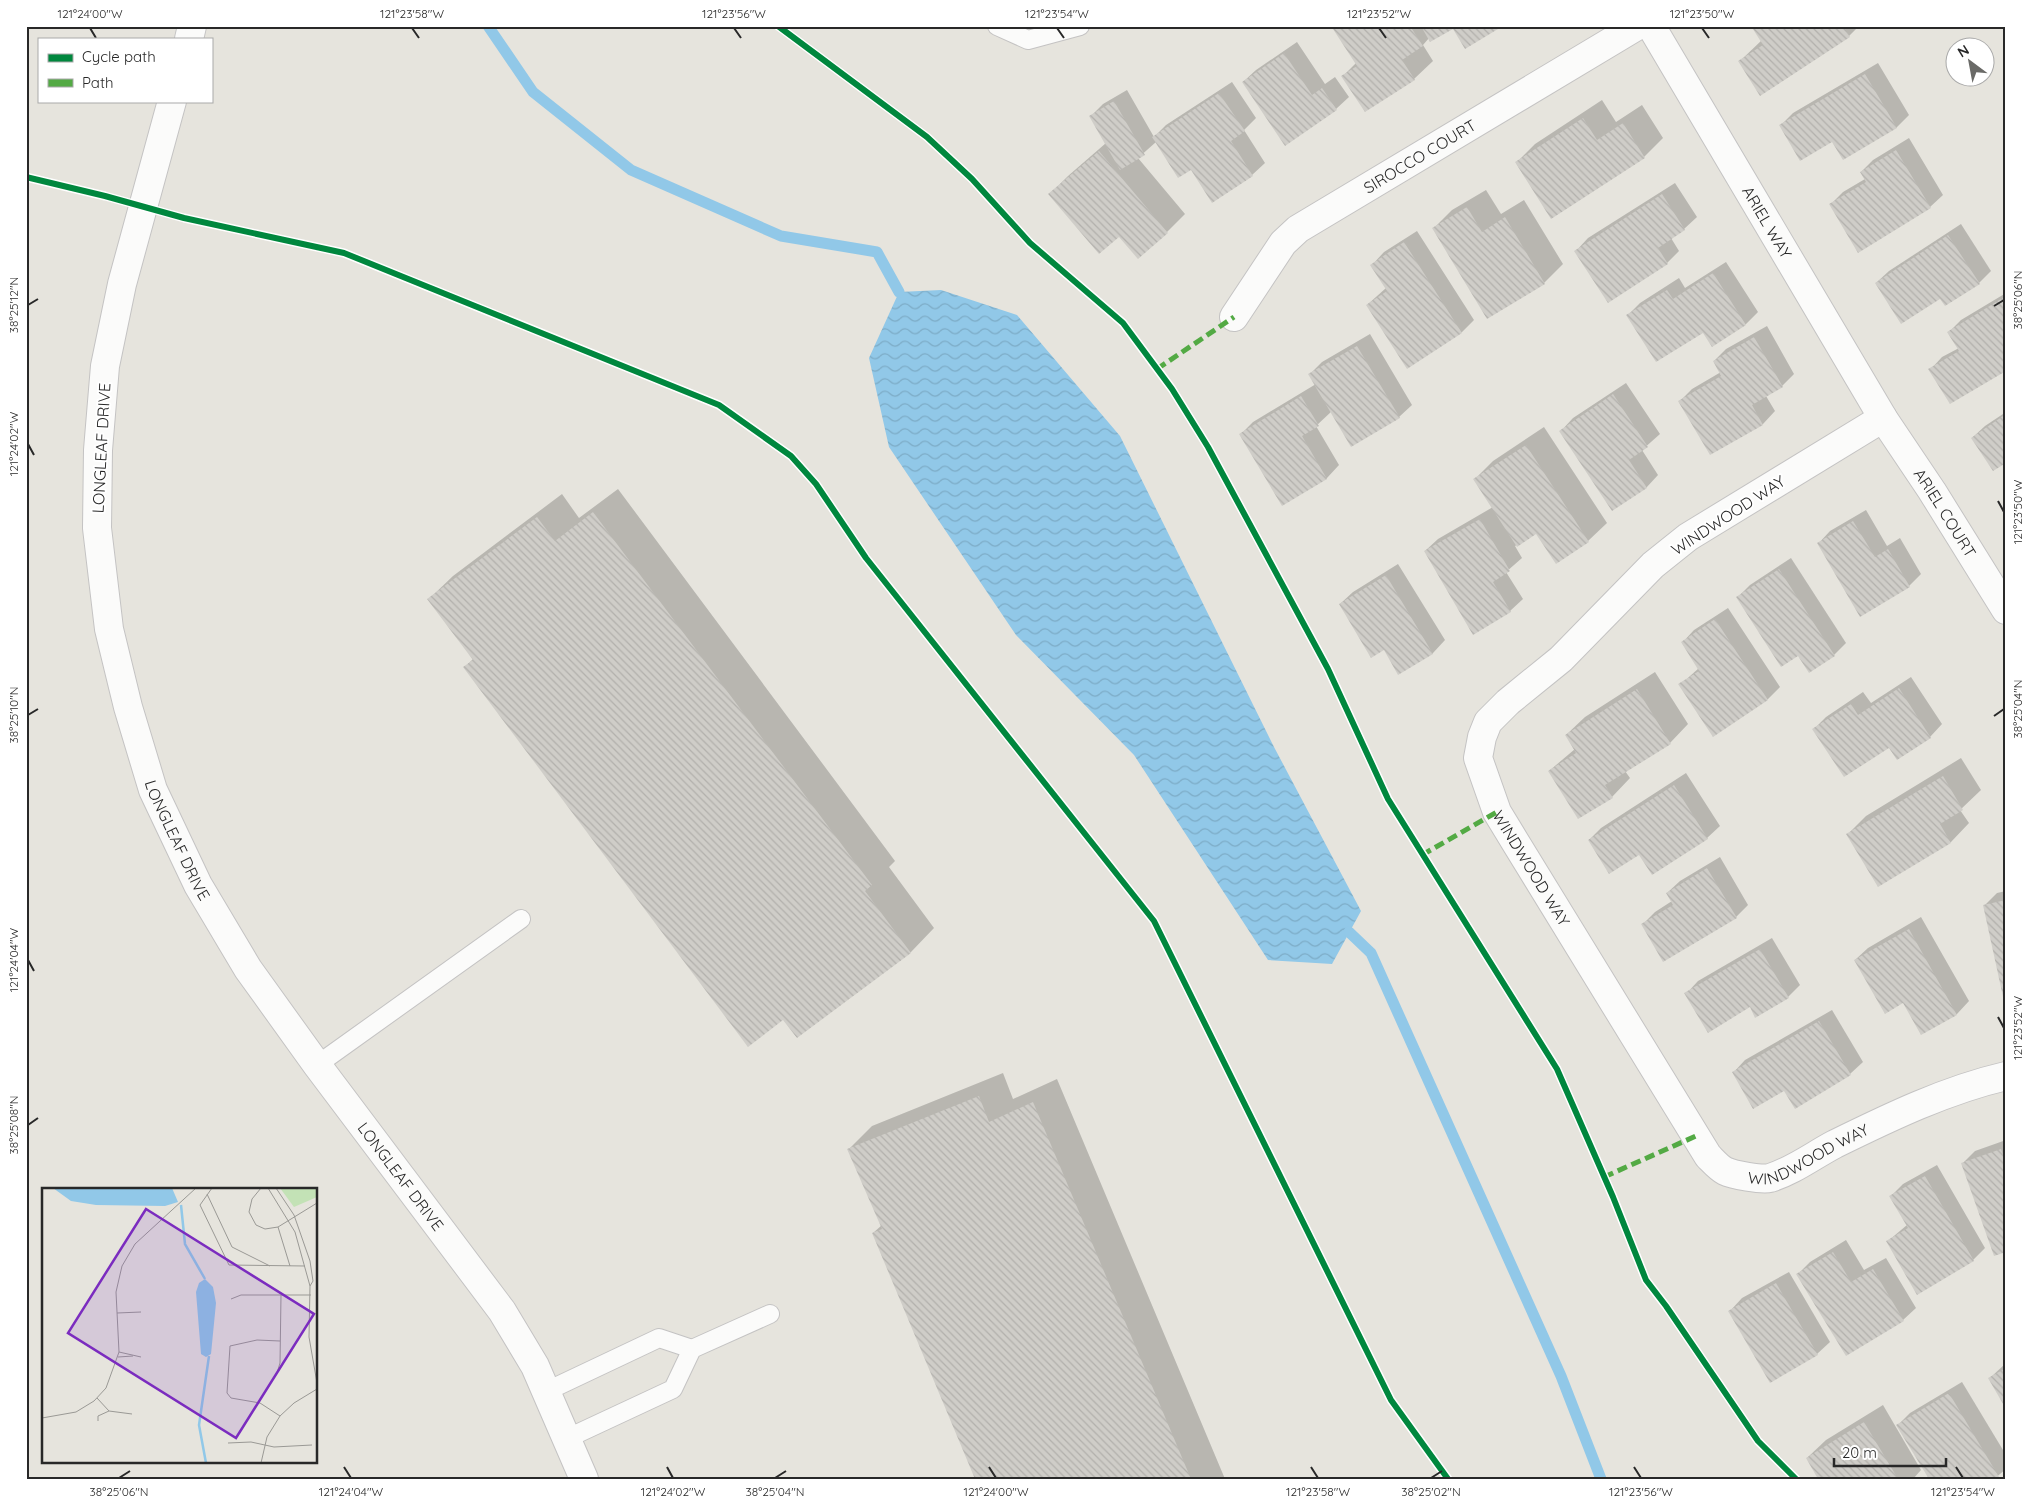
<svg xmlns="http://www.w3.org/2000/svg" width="2032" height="1505" viewBox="0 0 2032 1505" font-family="Quicksand,sans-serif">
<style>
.water{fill:url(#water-waves)}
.shadow{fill:#0003}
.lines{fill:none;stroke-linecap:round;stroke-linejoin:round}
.stream{stroke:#91c8e8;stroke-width:11}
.building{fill:url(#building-back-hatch)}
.lane-casing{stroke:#c4c3c3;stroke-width:20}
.street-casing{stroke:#c4c3c3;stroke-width:30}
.lane{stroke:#fbfbfa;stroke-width:18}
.street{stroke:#fbfbfa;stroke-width:28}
.quiet{stroke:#53aa44;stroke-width:5;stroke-dasharray:10 5;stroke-linecap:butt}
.cycleway-casing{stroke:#fff;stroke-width:9}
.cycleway{stroke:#00873e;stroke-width:6}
.ticks{fill:none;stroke:#282828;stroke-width:2}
.labels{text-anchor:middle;stroke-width:4;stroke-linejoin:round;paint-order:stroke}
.street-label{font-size:16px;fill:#282828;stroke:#fff}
.inset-river{fill:none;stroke:#91c8e8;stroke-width:2.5}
.inset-road{fill:none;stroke:#9a9995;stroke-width:1}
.view{fill:#7b2cbf;fill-opacity:0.15;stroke:#7b2cbf;stroke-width:2.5}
.inset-edge{fill:none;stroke:#282828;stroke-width:2.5}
.neatline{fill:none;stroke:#282828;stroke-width:2}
.ticks-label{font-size:12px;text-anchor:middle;fill:#282828}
</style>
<defs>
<pattern id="water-waves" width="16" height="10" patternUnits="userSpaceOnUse" patternTransform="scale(1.25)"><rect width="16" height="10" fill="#91c8e8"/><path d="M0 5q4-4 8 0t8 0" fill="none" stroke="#7dacc7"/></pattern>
<pattern id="building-back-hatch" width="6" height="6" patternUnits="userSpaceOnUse" patternTransform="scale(1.25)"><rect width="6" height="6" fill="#cfcdc8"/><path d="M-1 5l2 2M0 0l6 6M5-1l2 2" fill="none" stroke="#b2b0ac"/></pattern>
</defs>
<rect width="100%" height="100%" fill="#e6e4dd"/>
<path class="water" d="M941 290 1017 315 1120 436 1274 747 1361 911 1332 964 1268 960 1134 755 1016 635 889 447 869 358 899 292Z"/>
<g class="shadow">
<path d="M1333 26H1501L1453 27 1429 38 1423 45 1433 61 1414 79 1343 76 1356 63Z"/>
<path d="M1753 26H1859L1849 36 1740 61 1762 40Z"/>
<path d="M1297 42 1325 84 1335 77 1349 97 1336 109 1243 82 1256 70Z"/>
<path d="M1878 63 1909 115 1897 127 1843 159 1832 140 1781 125 1793 113Z"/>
<path d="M1232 82 1256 118 1244 130 1265 163 1252 175 1213 201 1191 168 1156 142 1138 158 1185 214 1167 232 1120 235 1050 194 1068 176 1106 143 1091 116 1103 104 1127 90 1154 137 1166 125Z"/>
<path d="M1602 100 1616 122 1642 105 1663 138 1644 157 1551 217 1516 163 1535 144Z"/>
<path d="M1909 138 1943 195 1930 207 1830 205 1843 192 1865 179 1861 172 1873 160Z"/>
<path d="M1675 183 1697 217 1684 229 1671 238 1679 251 1667 263 1576 251 1588 238Z"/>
<path d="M1486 190 1501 214 1524 200 1563 264 1544 283 1488 317 1434 228 1452 210Z"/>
<path d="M1961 224 1991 271 1979 283 1940 297 1876 283 1889 271Z"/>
<path d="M1417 231 1474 320 1462 332 1407 367 1367 305 1386 288 1372 265 1384 252Z"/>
<path d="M1726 262 1758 312 1746 324 1712 345 1704 331 1628 315 1640 303 1679 278 1685 288Z"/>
<path d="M2006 293V369L1930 370 1942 357 1959 348 1949 332 1961 320Z"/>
<path d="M1767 326 1794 374 1782 386 1766 396 1775 411 1763 424 1710 453 1680 401 1692 389 1721 372 1714 361 1726 349Z"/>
<path d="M1370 334 1412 405 1399 417 1332 411 1316 426 1339 465 1327 478 1282 504 1241 434 1253 422 1316 384 1310 374 1322 362Z"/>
<path d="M1626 383 1660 434 1642 450 1658 475 1646 488 1561 431 1573 418Z"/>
<path d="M2006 412V461L1972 438 1985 426Z"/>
<path d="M1544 427 1607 523 1588 541 1537 532 1515 546 1522 558 1506 572 1523 599 1510 611 1474 633 1425 551 1438 539 1493 507 1475 479 1493 461Z"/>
<path d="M618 489 895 861 889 867 934 928 911 952 797 1037 783 1019 465 667 473 659 429 599 453 576 562 494 579 518Z"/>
<path d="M1866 510 1887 546 1900 538 1921 574 1909 586 1818 544 1830 531Z"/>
<path d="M1791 558 1846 643 1834 655 1799 654 1738 597 1750 585Z"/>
<path d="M1398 564 1445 640 1433 653 1399 673 1384 648 1340 604 1353 592Z"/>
<path d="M1728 608 1780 687 1768 699 1713 735 1680 685 1699 668 1682 643 1694 630Z"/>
<path d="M1655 672 1688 724 1670 743 1625 771 1630 778 1612 797 1549 771 1575 749 1566 735 1585 717Z"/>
<path d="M1911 677 1942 724 1930 737 1897 759 1889 746 1814 729 1826 717 1863 692 1871 703Z"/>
<path d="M1961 758 1981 790 1960 810 1969 823 1951 842 1878 886 1848 834 1866 816Z"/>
<path d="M1686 773 1720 826 1707 838 1652 873 1640 853 1589 840 1601 828Z"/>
<path d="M1720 857 1748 905 1736 917 1643 924 1655 912 1672 901 1667 893 1680 881Z"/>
<path d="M2006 891V1004L1985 905 1997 893Z"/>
<path d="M1921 917 1969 1001 1957 1014 1921 1034 1903 1001 1855 960 1868 948Z"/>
<path d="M1772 938 1800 985 1788 997 1750 1006 1686 994 1698 981Z"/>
<path d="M1832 1010 1863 1062 1850 1074 1733 1073 1745 1060Z"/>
<path d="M1003 1073 1013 1099 1057 1079 1225 1479H976L873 1233 882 1225 848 1150 872 1126Z"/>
<path d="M2006 1140V1250L1963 1163 1975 1151Z"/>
<path d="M1937 1165 1985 1248 1973 1260 1888 1241 1907 1225 1891 1196 1903 1184Z"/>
<path d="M1846 1240 1864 1270 1886 1258 1916 1308 1903 1320 1846 1354 1798 1274 1810 1262Z"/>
<path d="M1789 1272 1830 1342 1817 1354 1730 1311 1742 1298Z"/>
<path d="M2006 1363V1406L1990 1378Z"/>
<path d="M1962 1382 2006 1455V1469L1994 1479 1898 1425 1910 1413Z"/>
<path d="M1883 1405 1921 1470 1913 1479H1820L1807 1458 1826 1440Z"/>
</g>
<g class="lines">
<g class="stream">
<path d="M488 26 533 92 631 170 781 236 877 252 899 292"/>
<path d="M1349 932 1371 953 1561 1376 1601 1479"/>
</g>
</g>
<g class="building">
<path d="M1331 26H1410L1423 46 1402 60 1415 80 1365 112 1341 76 1357 66Z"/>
<path d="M1421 26H1503L1465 49 1453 29 1430 42Z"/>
<path d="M1751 26H1843L1850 37 1760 96 1738 61 1763 45Z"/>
<path d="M1284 53 1312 95 1322 88 1337 110 1285 146 1242 82Z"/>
<path d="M1865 74 1897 128 1843 160 1832 142 1800 161 1779 125Z"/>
<path d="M1219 93 1245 131 1231 141 1253 176 1212 203 1191 170 1178 178 1152 137Z"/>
<path d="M1114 101 1145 155 1120 170 1089 116Z"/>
<path d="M1583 118 1597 140 1623 123 1645 158 1551 219 1515 162Z"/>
<path d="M1896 150 1931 208 1858 253 1829 204 1866 182 1860 172Z"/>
<path d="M1099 151 1168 233 1138 259 1119 237 1099 254 1048 194Z"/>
<path d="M1662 194 1685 230 1658 248 1668 264 1608 303 1574 251Z"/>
<path d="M1467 207 1482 232 1505 217 1545 284 1487 319 1432 228Z"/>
<path d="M1948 235 1980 284 1945 306 1940 299 1901 324 1875 283Z"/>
<path d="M1404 242 1462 333 1407 369 1366 305 1387 291 1370 265Z"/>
<path d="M1713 273 1746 325 1712 347 1703 333 1656 362 1626 315 1667 290 1673 299Z"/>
<path d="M2006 296V371L1950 404 1928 369 1959 351 1947 332Z"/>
<path d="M1754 337 1783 387 1752 405 1763 425 1710 455 1678 401 1721 376 1713 361Z"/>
<path d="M1357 346 1400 418 1351 447 1308 374Z"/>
<path d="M1613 394 1648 447 1629 460 1647 488 1612 511 1559 431Z"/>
<path d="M1301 396 1319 426 1302 436 1327 479 1282 506 1239 434Z"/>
<path d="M2006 414V463L1993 471 1971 438Z"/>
<path d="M1526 445 1589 542 1556 564 1536 534 1517 547 1473 479Z"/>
<path d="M593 512 872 885 865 891 911 953 797 1038 783 1020 748 1047 463 667 473 660 427 599 537 517 555 541Z"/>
<path d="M1480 519 1510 571 1493 582 1511 612 1473 635 1424 551Z"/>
<path d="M1853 521 1875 557 1888 549 1910 587 1860 617 1817 543Z"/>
<path d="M1779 569 1835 656 1809 673 1798 656 1781 667 1736 597Z"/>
<path d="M1386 575 1433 654 1398 675 1384 650 1371 658 1339 604Z"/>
<path d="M1715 619 1768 700 1713 737 1678 684 1699 671 1681 642Z"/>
<path d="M1899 688 1931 738 1897 760 1889 748 1844 777 1812 729 1851 704 1858 715Z"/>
<path d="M1637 689 1671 744 1605 785 1613 798 1578 819 1548 771 1576 753 1565 735Z"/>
<path d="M1943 776 1963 810 1940 824 1951 843 1878 887 1846 834Z"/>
<path d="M1674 785 1708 839 1652 875 1639 855 1609 874 1588 840Z"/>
<path d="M1707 868 1737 918 1663 962 1641 924 1673 905 1666 893Z"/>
<path d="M2006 900V1006H2005L1983 905Z"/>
<path d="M1909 929 1957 1015 1921 1035 1903 1003 1885 1014 1854 960Z"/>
<path d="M1760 949 1789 998 1755 1018 1750 1007 1708 1033 1684 993Z"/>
<path d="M1819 1021 1851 1075 1795 1109 1784 1091 1753 1109 1732 1072Z"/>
<path d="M979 1096 989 1122 1033 1102 1191 1479H975L872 1233 882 1229 847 1149Z"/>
<path d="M2001 1149 2006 1164V1252L1994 1256 1961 1163Z"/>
<path d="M1925 1176 1974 1261 1917 1295 1886 1241 1908 1228 1889 1196Z"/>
<path d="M1833 1252 1851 1282 1873 1269 1904 1321 1846 1356 1796 1274Z"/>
<path d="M1776 1283 1818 1355 1770 1383 1728 1311Z"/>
<path d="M2006 1368V1409L1988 1378Z"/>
<path d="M1949 1393 1999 1477 1996 1479H1929L1896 1425Z"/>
<path d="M1864 1422 1898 1479H1818L1806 1458Z"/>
</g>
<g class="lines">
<defs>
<g id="lane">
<path d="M997 26 1028 40 1080 26"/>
<path d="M317 1065 521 919"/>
<path d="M547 1391 659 1338 692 1349"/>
<path d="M568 1438 673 1389 692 1349 770 1314"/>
</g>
<g id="street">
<path id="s1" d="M1651 26 1883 418 1932 491 2006 610"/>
<path d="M189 39 192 26"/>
<path id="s2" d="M172 101 122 284 105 366 98 450 97 528 109 629 128 707 153 790 198 885 248 969 317 1065 502 1311 535 1366 584 1479"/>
<path id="s3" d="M1234 317 1283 243 1298 229 1637 26"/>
<path id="s4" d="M1883 418 1688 537 1653 565 1561 659 1508 702 1488 722 1482 737 1478 758 1497 812 1514 840 1708 1156C1713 1161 1719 1168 1725 1171 1733 1175 1762 1180 1770 1178 1793 1171 1814 1155 1835 1144 1890 1117 1946 1090 2006 1076"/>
</g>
</defs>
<use href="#lane" class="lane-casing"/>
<use href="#street" class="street-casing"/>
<use href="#lane" class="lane"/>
<use href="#street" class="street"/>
<g class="quiet">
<path d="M1157 369 1234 317"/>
<path d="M1422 855 1497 812"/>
<path d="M1604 1177 1696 1136"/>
</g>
<defs>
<g id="cycleway">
<path d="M778 26 927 137 972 179 1030 243 1123 323 1172 389 1208 447 1328 669 1388 799 1557 1069 1613 1197 1646 1280 1666 1306 1758 1441 1796 1479"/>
<path d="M26 177 105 196 184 218 344 253 719 405 791 456 816 484 866 558 1154 921 1391 1400 1448 1479"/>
</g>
</defs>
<use href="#cycleway" class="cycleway-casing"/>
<use href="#cycleway" class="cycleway"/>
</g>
<path class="ticks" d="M90 28 96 38M412 28 419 38M734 28 741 38M1057 28 1064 38M1379 28 1386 38M1702 28 1709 38M28 305 38 299M1994 306 2004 300M28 444 34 455M1998 501 2004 512M28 715 38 709M1994 716 2004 709M28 960 34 971M1998 1017 2004 1028M28 1125 38 1118M344 1467 351 1478M667 1467 673 1478M989 1467 996 1478M1311 1467 1318 1478M1634 1467 1641 1478M1956 1467 1963 1478M119 1478 130 1471M775 1478 786 1471M1431 1478 1442 1471"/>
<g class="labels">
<g class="street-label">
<text dy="6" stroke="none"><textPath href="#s3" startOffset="251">SIROCCO COURT</textPath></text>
<text dy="6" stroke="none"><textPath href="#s1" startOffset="228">ARIEL WAY</textPath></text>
<text transform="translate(101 448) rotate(-87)" y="6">LONGLEAF DRIVE</text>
<text dy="6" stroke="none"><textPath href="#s1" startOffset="569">ARIEL COURT</textPath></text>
<text transform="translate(1728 515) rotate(-33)" y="6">WINDWOOD WAY</text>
<text dy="6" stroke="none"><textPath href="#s2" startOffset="760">LONGLEAF DRIVE</textPath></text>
<text dy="6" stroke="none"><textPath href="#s4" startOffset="662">WINDWOOD WAY</textPath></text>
<text dy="6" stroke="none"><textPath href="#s4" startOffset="1112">WINDWOOD WAY</textPath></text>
<text dy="6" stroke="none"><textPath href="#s2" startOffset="1165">LONGLEAF DRIVE</textPath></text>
</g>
</g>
<g transform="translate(42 1188)">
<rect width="275" height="275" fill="#e6e4dd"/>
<path d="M238 0H275V9L252 19Z" fill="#c3e2b6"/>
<path d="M11 0H130L136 14 123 18 54 17 29 13ZM163 91 171 99 174 115 169 166 164 169 159 166 154 104 157 95Z" fill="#91c8e8"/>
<path class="inset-river" d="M139 17 143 56 163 91M164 275 157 237 167 168"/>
<path class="inset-road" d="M170 0 158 17 187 77 263 78M219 0 210 11 207 24 214 37 223 41 236 39 275 15M226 0 253 44 268 98M234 0 252 27 268 73 271 93 268 98 267 149 275 195M165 6 190 59 228 78M236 39 248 78M189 111 199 107H269M75 125 99 124M238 153 215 152 188 158 185 205 189 210 218 215 238 228M77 164 99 169M76 169 91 168M235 185 238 175 239 107M55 210 67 223 90 226M0 230 34 224 52 213 64 200 77 164 74 104 80 78 93 56 154 0M56 233V228L67 223M186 255 209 254 232 259 270 257M219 275 225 249 238 228 252 215 275 201"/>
<path class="view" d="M104 21 272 126 194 250 26 145Z"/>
<rect width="275" height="275" class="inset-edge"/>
</g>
<rect width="2032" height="1505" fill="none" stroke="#ffffff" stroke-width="55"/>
<rect x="38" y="38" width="175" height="65" fill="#ffffff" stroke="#a9a9a9"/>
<rect x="48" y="54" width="25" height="8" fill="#00873e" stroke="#a9a9a9"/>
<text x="82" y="62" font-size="15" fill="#282828">Cycle path</text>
<rect x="48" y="79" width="25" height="8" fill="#53aa44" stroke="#a9a9a9"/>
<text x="82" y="88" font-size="15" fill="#282828">Path</text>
<g transform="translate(1970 62) rotate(328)"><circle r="24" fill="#ffffff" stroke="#a9a9a9"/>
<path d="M0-4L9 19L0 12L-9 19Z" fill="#6a6a67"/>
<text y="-8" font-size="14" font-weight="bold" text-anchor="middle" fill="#282828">N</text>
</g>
<path d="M1834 1458v8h112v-8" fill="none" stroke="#282828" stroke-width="2.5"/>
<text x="1842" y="1458" font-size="15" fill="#282828" stroke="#ffffff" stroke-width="4" paint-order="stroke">20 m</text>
<rect x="28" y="28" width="1976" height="1450" class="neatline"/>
<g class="ticks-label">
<text x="90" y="18">121°24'00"W</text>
<text x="412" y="18">121°23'58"W</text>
<text x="734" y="18">121°23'56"W</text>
<text x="1057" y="18">121°23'54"W</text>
<text x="1379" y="18">121°23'52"W</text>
<text x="1702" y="18">121°23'50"W</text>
<text transform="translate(2018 300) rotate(-90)" y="4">38°25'06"N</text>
<text transform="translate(14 305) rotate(-90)" y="4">38°25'12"N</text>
<text transform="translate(14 444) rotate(-90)" y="4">121°24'02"W</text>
<text transform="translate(2018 512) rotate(-90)" y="4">121°23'50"W</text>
<text transform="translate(2018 709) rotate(-90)" y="4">38°25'04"N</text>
<text transform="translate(14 715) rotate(-90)" y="4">38°25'10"N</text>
<text transform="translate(14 960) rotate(-90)" y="4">121°24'04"W</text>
<text transform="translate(2018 1028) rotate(-90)" y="4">121°23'52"W</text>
<text transform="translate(14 1125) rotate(-90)" y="4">38°25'08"N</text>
<text x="119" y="1496">38°25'06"N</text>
<text x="351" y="1496">121°24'04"W</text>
<text x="673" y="1496">121°24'02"W</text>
<text x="775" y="1496">38°25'04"N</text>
<text x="996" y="1496">121°24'00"W</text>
<text x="1318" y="1496">121°23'58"W</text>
<text x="1431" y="1496">38°25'02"N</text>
<text x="1641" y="1496">121°23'56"W</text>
<text x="1963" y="1496">121°23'54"W</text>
</g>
</svg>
